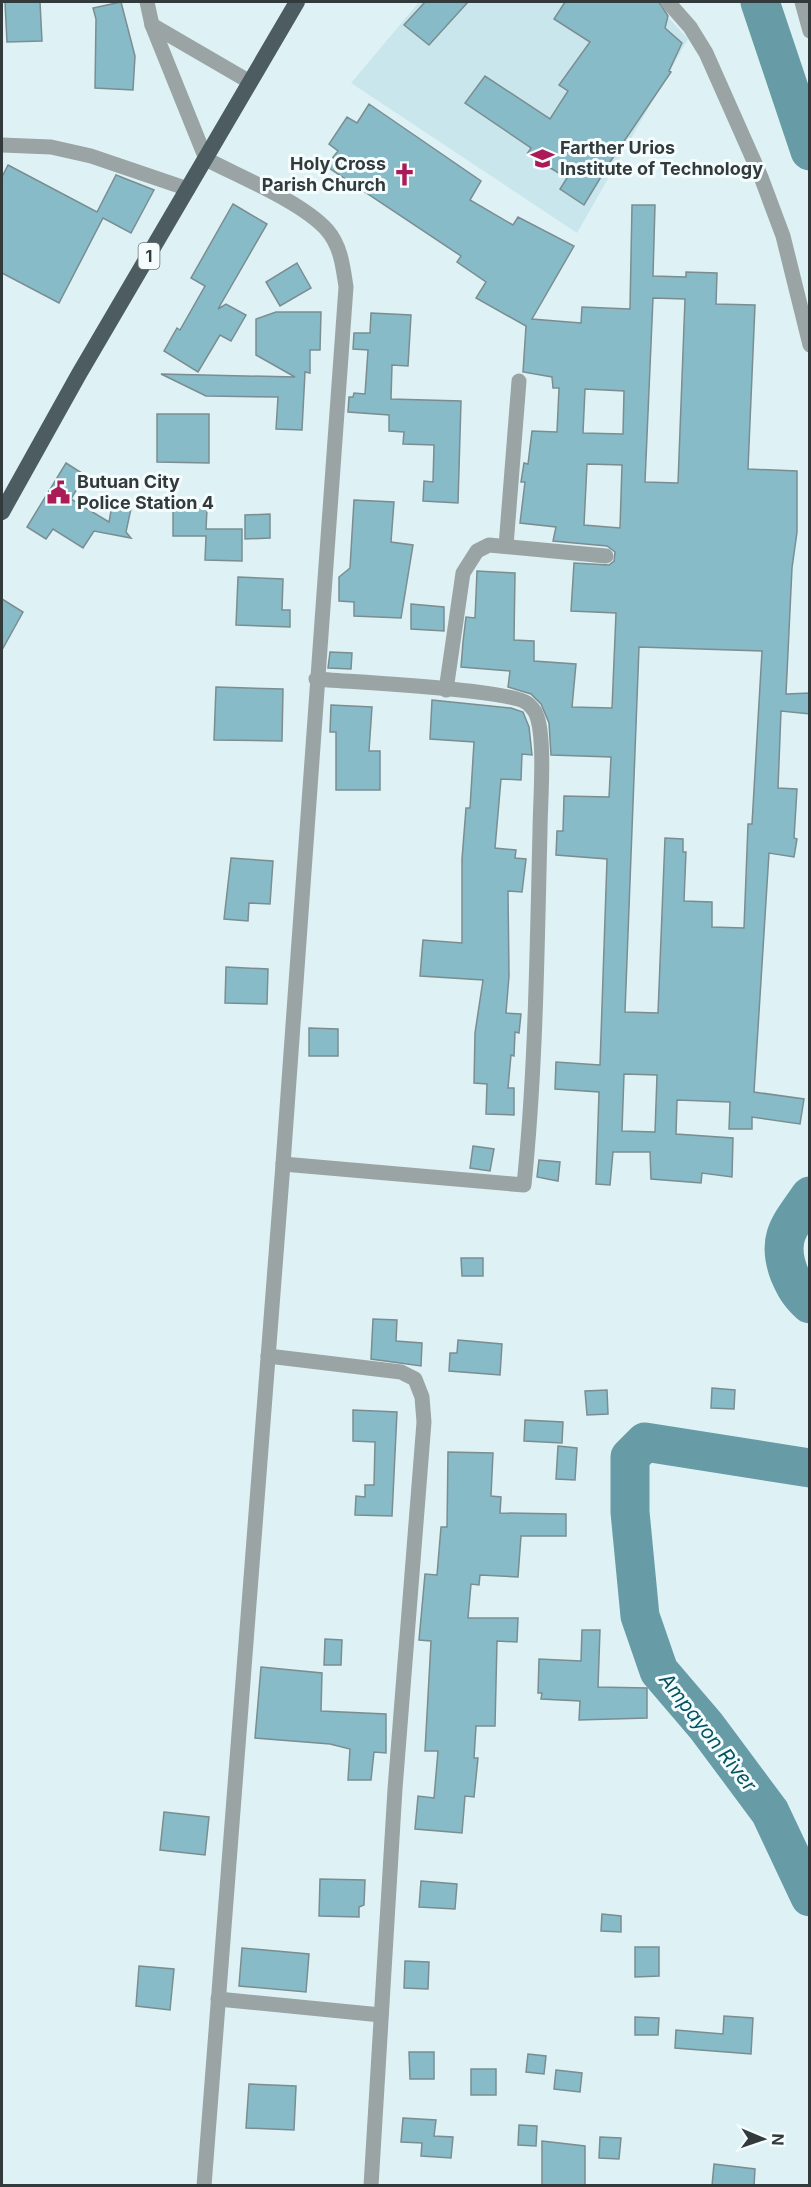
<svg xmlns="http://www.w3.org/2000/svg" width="811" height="2187" viewBox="0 0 811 2187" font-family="Inter,sans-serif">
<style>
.built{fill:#cae6ed}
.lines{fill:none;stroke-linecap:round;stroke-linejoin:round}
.river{stroke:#679ba6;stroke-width:39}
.building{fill:#86bbc7;stroke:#7b8d91;stroke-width:1.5;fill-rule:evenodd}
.minor{stroke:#9ba4a5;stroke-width:15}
.tertiary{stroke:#9ba4a5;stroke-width:15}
.trunk{stroke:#4c5c60;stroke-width:16}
.labels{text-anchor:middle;stroke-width:6;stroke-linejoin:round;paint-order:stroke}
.shield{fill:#f5fcfe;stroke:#6c7476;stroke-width:1.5}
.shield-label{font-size:16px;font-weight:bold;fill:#323a3b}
.poi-label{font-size:18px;font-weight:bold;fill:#323a3b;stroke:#f5fcfe;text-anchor:start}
.water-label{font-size:20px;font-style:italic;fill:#035460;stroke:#f5fcfe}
</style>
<rect width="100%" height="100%" fill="#def2f6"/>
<path class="built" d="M419 2H654L688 39 577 233 351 83Z"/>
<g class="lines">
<g class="river">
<path d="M760 2 810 151"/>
<path d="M810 1196C790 1225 776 1238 789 1273 795 1287 799 1294 810 1304"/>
<path d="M810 1468 645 1442 630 1457V1512L640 1616 659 1671 706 1726 770 1812 810 1897"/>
</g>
</g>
<g class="building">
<path d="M5 2H40L42 41 7 42Z"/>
<path d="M121 2 135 56 133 90 95 88 96 19 93 8Z"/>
<path d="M425 2H468L429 45 404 25Z"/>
<path d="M565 2H659L668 16 665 28 682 43 669 71 671 72 610 162 584 205 560 189 567 178 527 154 531 148 465 103 485 76 550 119 568 91 559 85 590 42 554 19Z"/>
<path d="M369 104 481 181 470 200 513 225 518 217 574 246 532 319 581 323 582 307 630 309 632 205H655L653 276 686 277V272L717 273 716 304 755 305 748 469 797 471V532L792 568 786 694 810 693V714L781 711 778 788 797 789 794 838 797 839 794 857 769 853 754 1092 804 1099 800 1124 752 1117V1129H729L730 1102 677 1100 676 1134 733 1138 732 1177 702 1173 701 1183 651 1179 650 1152H613L610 1185 596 1184 599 1092 555 1089 556 1062 600 1065 607 859 556 855 557 831H563L564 796 609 797 611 757 551 755 549 723 541 704 531 694 508 687 510 671 461 667 463 642 466 617 475 618 477 571 515 573 514 640 534 641V661L576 664 572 707 612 708 616 613 571 611 574 563 609 565 614 561 615 552 607 546 553 541 556 527 520 523 525 482H521L524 463 528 464 532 431 557 432 559 388H553L552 377 523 372 526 326 476 298 486 282 457 262 461 256 326 166 338 151 329 144 347 117 357 123ZM653 298 685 299 678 483 645 482ZM585 389 624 391 623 434 583 433ZM587 464 622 465 620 528 584 525ZM639 647 762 651 752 824H748L744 928 712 927V902L684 901 686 852H683V839L665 838 658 1013 625 1012ZM624 1074 657 1075 655 1132 622 1131Z"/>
<path d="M8 165 97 212 116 175 154 190 131 233 103 218 59 303 2 273V177Z"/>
<path d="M233 204 267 224 218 309 226 304 246 315 231 341 220 335 198 372 164 351 177 328 180 330 205 286 191 278Z"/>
<path d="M297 263 311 288 280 306 266 282Z"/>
<path d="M276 312H321L320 350H310V373L305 372 302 430 276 429 278 397 206 396 161 374 295 377 256 355V319Z"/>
<path d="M371 313 411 315 408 366 392 365 391 399 461 401 458 503 423 501 424 481 433 482 434 445 403 444 404 432 389 431V415L348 412 349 397H353L354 393 365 394 368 350 353 349 354 333H370Z"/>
<path d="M157 414H209V463L157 462Z"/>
<path d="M66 463 85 475 71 499 109 522 113 500 132 504 126 532 131 538 94 531 83 548 53 529 46 539 27 527Z"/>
<path d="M354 500 394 502 391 542 413 545 401 618 354 616V602L339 601V577L350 568Z"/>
<path d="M173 509H207L206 529H242V561L205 560 206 536H173Z"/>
<path d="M270 514V538L245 539V515Z"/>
<path d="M238 577 283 579 282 610H290V627L236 625Z"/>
<path d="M2 599 23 612 2 650Z"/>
<path d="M411 604 444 607V631L411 629Z"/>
<path d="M330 652 352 653 351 669 328 668Z"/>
<path d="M216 687 283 689 282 741 214 740Z"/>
<path d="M432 700 511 708 523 712 529 727 532 755 522 754 521 780 501 779 495 848 516 850 515 858 526 859 522 892 508 891 509 976 506 1013 521 1014 519 1033 515 1032 514 1056 511 1055 508 1088H514V1115L486 1114 487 1084 474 1083 475 1033 483 980 420 976 423 940 462 943V859L466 808H470L474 742 430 739Z"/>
<path d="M331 705 372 707 369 751H380V790H336V732H330Z"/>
<path d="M231 858 273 861 270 904 249 903 248 921 224 919Z"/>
<path d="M226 967 268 969 267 1004 225 1003Z"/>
<path d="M309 1028 338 1029V1056H309Z"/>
<path d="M473 1146 494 1149 490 1171 470 1168Z"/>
<path d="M539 1160 560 1162 558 1181 537 1177Z"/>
<path d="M461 1258H483V1276H462Z"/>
<path d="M373 1319 397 1320 396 1341 422 1343 421 1366 371 1359Z"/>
<path d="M458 1340 502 1344 500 1375 449 1371 450 1353H457Z"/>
<path d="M712 1388 735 1390 734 1409 711 1408Z"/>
<path d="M607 1390 608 1414 587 1415 585 1391Z"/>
<path d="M353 1410 397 1412 392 1516 355 1515 356 1496 365 1497V1485H374L375 1442 353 1441Z"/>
<path d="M525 1420 563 1422 562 1443 524 1441Z"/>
<path d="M558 1446 577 1448 575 1480 556 1479Z"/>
<path d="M448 1452 493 1453 491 1496 501 1497 500 1513 566 1514V1536H521L518 1577 480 1575 479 1585 471 1584 468 1618H518L517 1642 497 1641 495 1726H476L474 1758H478L474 1797 465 1796 462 1833 415 1829 418 1796 434 1798 438 1751H425L431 1641 419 1640 425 1574 437 1575 441 1527H447Z"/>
<path d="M582 1630H600L598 1687 647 1688V1718L579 1720 580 1701 541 1699 542 1693H538L539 1659 581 1661Z"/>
<path d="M325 1639 342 1640 341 1665H324Z"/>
<path d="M261 1667 322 1673 321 1711 386 1714V1753L374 1752 371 1780H348L350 1749 330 1744 255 1738Z"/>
<path d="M164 1812 209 1817 205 1855 160 1850Z"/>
<path d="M320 1879 365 1880 364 1905 359 1907V1917L319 1916Z"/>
<path d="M421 1881 457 1884 455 1909 419 1907Z"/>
<path d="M602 1914 621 1916V1932L601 1931Z"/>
<path d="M635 1947H659V1976L635 1977Z"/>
<path d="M242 1948 309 1954 306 1992 239 1986Z"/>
<path d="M405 1961 429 1962 428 1989 404 1988Z"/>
<path d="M139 1966 174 1969 170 2010 136 2006Z"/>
<path d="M724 2016 753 2018 751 2054 675 2048 676 2030 723 2034Z"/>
<path d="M635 2017 659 2018 658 2035H635Z"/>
<path d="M409 2052H434V2079H410Z"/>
<path d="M528 2054 546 2056 544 2074 526 2072Z"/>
<rect x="471" y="2069" width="25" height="26"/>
<path d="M556 2070 582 2073 580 2092 554 2089Z"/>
<path d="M249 2084 296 2086 294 2130 246 2128Z"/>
<path d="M403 2118 436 2120 434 2136 453 2137 451 2158 421 2156 422 2143 401 2142Z"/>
<path d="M519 2125 537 2126 536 2146 518 2145Z"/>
<path d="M600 2137 621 2138 619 2159 599 2158Z"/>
<path d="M542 2141 585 2146V2186H542Z"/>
<path d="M714 2164 755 2169 754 2186H712Z"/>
</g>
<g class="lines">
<g class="minor">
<path d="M668 2 690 27 706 53 761 177 783 236 810 345"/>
<path d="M802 2 810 31"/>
<path d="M2 145 51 147 91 156 188 189"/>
<path d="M506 546 519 381"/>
<path d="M446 690 463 573 477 551 489 545 606 556"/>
<path d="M283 1164 524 1185C536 1067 537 949 540 831 540 804 546 737 536 714 535 711 530 705 527 703 508 689 350 682 316 679"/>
<path d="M268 1356 401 1372 415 1379 422 1397 424 1422 395 1789 371 2186"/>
<path d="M218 1999 381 2015"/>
<path d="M204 2186 283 1164 346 287C343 267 341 246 327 230 302 202 240 177 206 159"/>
</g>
<g class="tertiary">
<path d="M147 2 152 25 206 159"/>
<path d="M152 25 250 82"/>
</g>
<path class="trunk" d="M2 512 79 374 297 2"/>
</g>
<defs>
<symbol id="university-bare" viewBox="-9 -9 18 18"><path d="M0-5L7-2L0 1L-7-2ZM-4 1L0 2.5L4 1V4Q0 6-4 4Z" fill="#aa1b57" stroke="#f5fcfe" stroke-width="2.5" paint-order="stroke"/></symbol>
<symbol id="church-bare" viewBox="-9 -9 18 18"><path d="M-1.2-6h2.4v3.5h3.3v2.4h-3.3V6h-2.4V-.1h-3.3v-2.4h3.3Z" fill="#aa1b57" stroke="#f5fcfe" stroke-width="2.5" paint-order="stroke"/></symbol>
<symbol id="civic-bare" viewBox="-9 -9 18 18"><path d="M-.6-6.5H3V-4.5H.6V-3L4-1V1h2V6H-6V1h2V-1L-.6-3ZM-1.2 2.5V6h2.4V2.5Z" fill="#aa1b57" stroke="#f5fcfe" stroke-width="2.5" paint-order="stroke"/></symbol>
</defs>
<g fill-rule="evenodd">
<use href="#university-bare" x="526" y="142" width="33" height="33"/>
<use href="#church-bare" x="388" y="158" width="33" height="33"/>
<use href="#civic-bare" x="42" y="476" width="33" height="33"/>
</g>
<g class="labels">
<rect class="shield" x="138.5" y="243" width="21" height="26" rx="4.5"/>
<g class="shield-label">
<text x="149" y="262">1</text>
</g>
<g class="poi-label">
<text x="560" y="154">Farther Urios<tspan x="560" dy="21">Institute of Technology</tspan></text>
<text x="386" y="170" text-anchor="end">Holy Cross<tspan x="386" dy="21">Parish Church</tspan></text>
<text x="77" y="488">Butuan City<tspan x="77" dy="21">Police Station 4</tspan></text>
</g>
<g class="water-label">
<text transform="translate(708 1732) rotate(52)" y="7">Ampayon River</text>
</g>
</g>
<rect width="811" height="2187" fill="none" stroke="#323a3b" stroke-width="6"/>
<g transform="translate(763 2139) rotate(92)" stroke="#f5fcfe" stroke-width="4.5" paint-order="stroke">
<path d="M0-4.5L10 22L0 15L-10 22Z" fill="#323a3b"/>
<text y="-9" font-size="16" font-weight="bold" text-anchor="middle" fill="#323a3b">N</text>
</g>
</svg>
